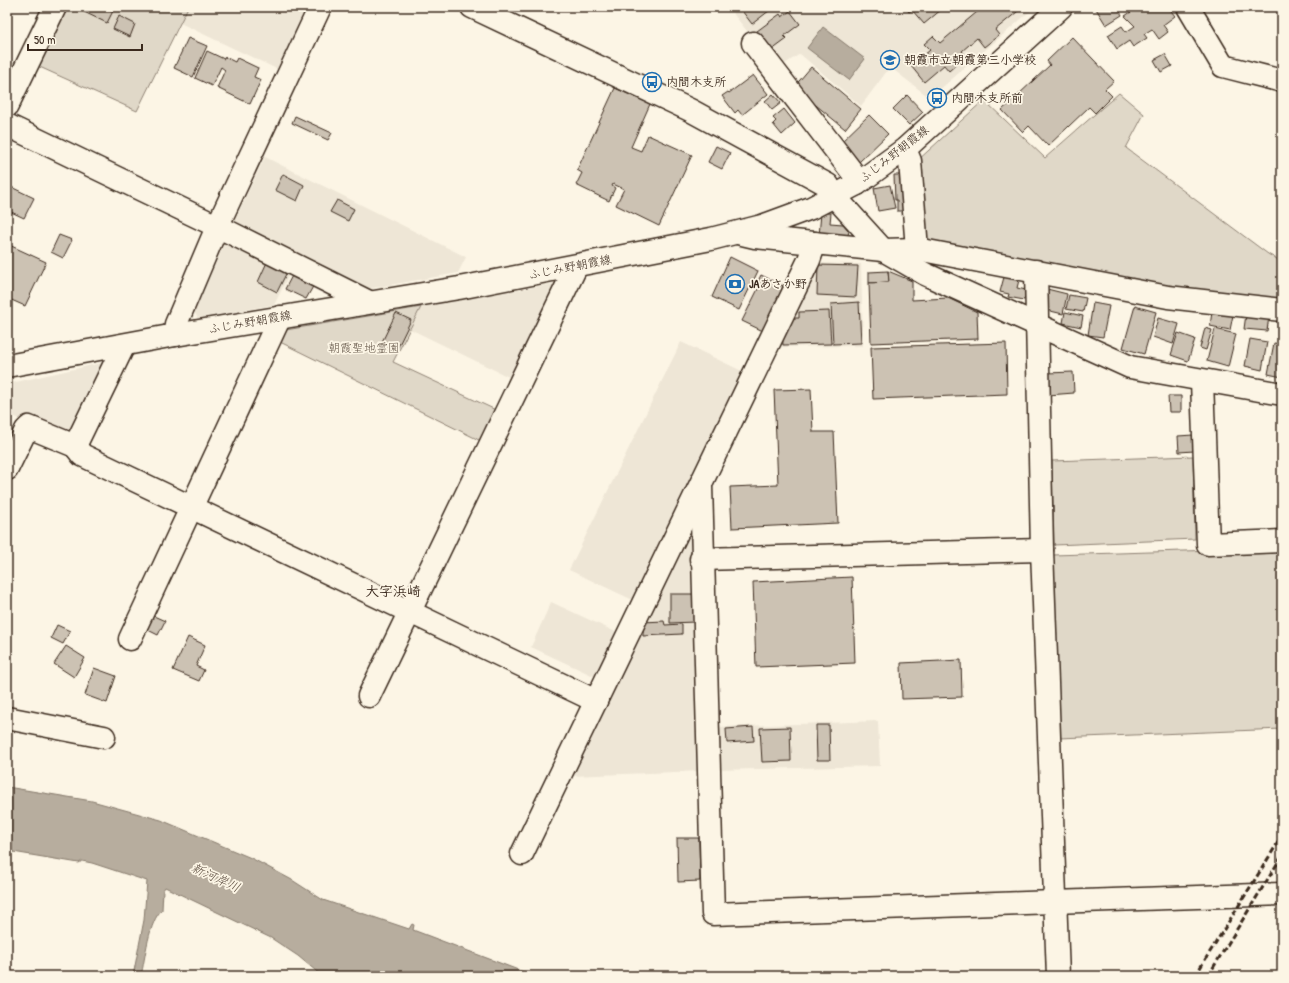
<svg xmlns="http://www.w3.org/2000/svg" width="1289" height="983" viewBox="0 0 1289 983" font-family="'Patrick Hand','Klee One',sans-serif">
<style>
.built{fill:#eee6d6}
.green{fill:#e0d8c8;stroke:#8e8173}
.water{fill:#b7ad9e;stroke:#85796b}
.building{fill:#ccc2b3;stroke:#3b2a1e}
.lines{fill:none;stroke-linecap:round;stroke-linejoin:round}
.minor-casing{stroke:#3b2a1e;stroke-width:25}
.major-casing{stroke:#3b2a1e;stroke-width:25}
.minor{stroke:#fcf5e5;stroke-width:22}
.major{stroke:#fcf5e5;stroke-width:22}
.rail{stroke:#3b2a1e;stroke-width:3;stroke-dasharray:6 3;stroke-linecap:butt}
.labels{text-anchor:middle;stroke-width:3.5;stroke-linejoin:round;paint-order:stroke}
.poi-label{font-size:12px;font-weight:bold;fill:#3b2a1e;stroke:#fcf5e5;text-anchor:start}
.street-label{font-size:12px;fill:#3b2a1e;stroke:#fcf5e5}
.park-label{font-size:12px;fill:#645648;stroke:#fcf5e5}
.water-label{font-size:13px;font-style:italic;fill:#605144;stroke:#fcf5e5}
.quarter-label{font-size:14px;font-weight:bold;fill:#3b2a1e;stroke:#fcf5e5}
</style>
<rect width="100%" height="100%" fill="#fcf5e5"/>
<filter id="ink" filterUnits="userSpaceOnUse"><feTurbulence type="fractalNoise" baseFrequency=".025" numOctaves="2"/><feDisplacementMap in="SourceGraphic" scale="8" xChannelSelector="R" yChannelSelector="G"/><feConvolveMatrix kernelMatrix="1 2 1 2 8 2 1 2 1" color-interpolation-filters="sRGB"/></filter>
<g filter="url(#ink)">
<g class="built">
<path d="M188 7H287L308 17 281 71 180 23Z"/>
<path d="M728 7H1035L930 98 890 67 861 106 800 54 777 69Z"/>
<path d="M265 157 466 257 458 273 362 290 231 227Z"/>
<path d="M227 238 292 269 274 305 198 318 194 312Z"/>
<path d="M815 263 861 264 863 346 773 347Z"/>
<path d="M562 282 515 380 410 329 421 307Z"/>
<path d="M681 342 744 372 635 601 569 570Z"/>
<path d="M110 361 72 439 24 421 7 413V384Z"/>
<path d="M692 509 702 771 571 776Z"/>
<path d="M551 602 620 634 598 678 531 647Z"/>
<path d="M878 721 880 766 716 770 714 727Z"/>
</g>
<g class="green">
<path d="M61 7H188L137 111 33 64Z"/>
<path d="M1119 93 1144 114 1126 148 1268 254 1282 262V300L1174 288 923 239 917 161 984 100 1045 158Z"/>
<path d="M421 307 393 362 500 412 485 443 276 340 280 331Z"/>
<path d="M1193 456 1195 539 1054 545 1052 461Z"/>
<path d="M1282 548V729L1059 738 1053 555Z"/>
</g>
<g class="water">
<path d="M823 27 865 59 849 80 807 48Z"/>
<path d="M7 787 92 801 161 820 251 858 292 880 323 900 409 929 412 924 414 925 413 930 534 976H322L298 956 271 938 165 887 163 890 162 910C149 920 145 959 141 976H133L144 920 147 881 92 863 82 861 79 863 7 851Z"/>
</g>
<g class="building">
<path d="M82 7H104L113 11 107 23 80 10Z"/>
<path d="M739 7H774L752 24Z"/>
<path d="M904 7H940L942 9 924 24 912 10 909 12Z"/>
<path d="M983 7H1023L995 30 999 35 984 47 977 38 962 51 966 56 949 71 944 65 924 82 911 66 930 50 924 44 933 36 940 43Z"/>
<path d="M1095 7H1117L1122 15 1106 25Z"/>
<path d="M1138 7H1168L1175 16 1163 25 1168 32 1159 39 1152 29 1144 34 1147 38 1133 47 1129 41 1117 49 1108 35 1122 26 1126 32 1135 26 1125 16Z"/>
<path d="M790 11 800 24 784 36 787 39 768 53 753 34 780 14 782 17Z"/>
<path d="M119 16 135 24 130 37 113 29Z"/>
<path d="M1072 37 1114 81 1105 89 1112 96 1095 113 1089 107 1048 146 1029 126 1023 132 1002 110 1050 65 1047 61Z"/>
<path d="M188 38 207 46 193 77 174 68Z"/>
<path d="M207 51 224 59 225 57 235 62 237 58 258 68 254 77 261 80 250 104 217 88 225 70 221 67 212 86 195 78Z"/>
<path d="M1165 54 1172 66 1161 72 1154 60Z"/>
<path d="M811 67 861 109 845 129 794 87Z"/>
<path d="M753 75 768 94 742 115 738 110 735 113 722 96 728 92 729 93Z"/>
<path d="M615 88 650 104 631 147 641 151 648 135 692 155 659 226 616 205 624 189 613 184 612 186 615 188 609 201 576 185 582 173 577 170Z"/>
<path d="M773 94 781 103 772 110 765 101Z"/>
<path d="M907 95 923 112 909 125 893 109Z"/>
<path d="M784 109 795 123 782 135 773 124 776 121 773 118Z"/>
<path d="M869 115 888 134 858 163 839 144Z"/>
<path d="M295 116 332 133 328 140 292 123Z"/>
<path d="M716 146 730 153 722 169 708 162Z"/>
<path d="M283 174 304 185 297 201 275 190Z"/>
<path d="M894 175H908V211H897V200H895Z"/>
<path d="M7 185 34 198 24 218 7 210Z"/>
<path d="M890 185 895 208 878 211 874 188Z"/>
<path d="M337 200 354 209 348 221 330 212Z"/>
<path d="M821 213H831L830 223 843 224 849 231 847 239 819 236Z"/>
<path d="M59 235 72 240 63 258 51 252Z"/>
<path d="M7 244 46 262 25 306 7 298Z"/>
<path d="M730 257 758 271 739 310 712 297Z"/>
<path d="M268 260 288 270 277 292 258 282Z"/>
<path d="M818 265 858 266 856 297 817 295Z"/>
<path d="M888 271 889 282 869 283V272Z"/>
<path d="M888 271 912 281V300L948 298 977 312 978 339 871 343 869 283 889 282Z"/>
<path d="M294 272 315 283 306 299 285 289Z"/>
<path d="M761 275 785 287 763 331 742 321 759 287 756 285Z"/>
<path d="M1004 277 1019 280 1017 288 1026 290 1024 300 1008 297 1009 294 1000 292Z"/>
<path d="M1047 289 1067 294 1063 314 1042 309Z"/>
<path d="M1069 295 1086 298 1083 312 1066 309Z"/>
<path d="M859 302 861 343 833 344 831 304Z"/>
<path d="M1093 303 1109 306 1103 337 1088 335Z"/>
<path d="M1135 306 1156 312 1144 354 1123 348Z"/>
<path d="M829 311 831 344 783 345 782 330 789 318H799V312Z"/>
<path d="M1065 312 1083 316 1081 327 1063 323Z"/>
<path d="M1212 312 1233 315 1230 330 1210 326Z"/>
<path d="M396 313 411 320 395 353 380 346Z"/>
<path d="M1246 314 1269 316 1267 331 1244 329Z"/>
<path d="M1158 318 1179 324 1173 344 1153 337Z"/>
<path d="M1205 328 1212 330 1206 350 1200 348Z"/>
<path d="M1215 329 1236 334 1228 367 1207 361Z"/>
<path d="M1178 333 1195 339 1188 361 1171 355Z"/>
<path d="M1250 339 1267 342 1262 370 1245 366Z"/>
<path d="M1006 343 1007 394 873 399 871 347Z"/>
<path d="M1274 343 1282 344V377L1268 374Z"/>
<path d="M1073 372 1074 393 1048 395 1047 373Z"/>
<path d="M811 389 813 432H834L838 523 732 528 730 487 778 485 774 390Z"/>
<path d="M1168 396H1181V412H1169Z"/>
<path d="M1193 435 1194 451 1179 452 1178 436Z"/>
<path d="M852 577 855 663 756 667 753 582Z"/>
<path d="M670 594H694L695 622 670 623Z"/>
<path d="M147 613 165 621 158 635 140 626Z"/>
<path d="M664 621 665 625 682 624V634L643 636V622Z"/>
<path d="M57 625 70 631 63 644 51 638Z"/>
<path d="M188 637 205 645 196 666 204 670 199 681 173 670Z"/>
<path d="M66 646 85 658 74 677 54 664Z"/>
<path d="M961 660 962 697 902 699 901 663Z"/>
<path d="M94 668 116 676 107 703 85 695Z"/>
<path d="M816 725H829L830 760H817Z"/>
<path d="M753 727 754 741 727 743 726 729Z"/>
<path d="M790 727 791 761 762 762 760 728Z"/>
<path d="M677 838H699L700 881 678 882Z"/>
</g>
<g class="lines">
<defs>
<g id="minor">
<path d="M472 7 690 110 828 185 835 197 883 250 925 274 1130 367 1282 394"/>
<path d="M1188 7 1223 66 1282 81"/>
<path d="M753 43 853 173 857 184"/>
<path d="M7 106 55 7"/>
<path d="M7 125 227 231 369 302"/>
<path d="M905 149 910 161 917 249"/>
<path d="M738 233 755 237 883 250 917 249 1168 297 1282 310"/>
<path d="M1036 271 1042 550 1058 976"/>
<path d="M175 335 176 324 217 227 320 7"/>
<path d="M1202 381 1208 544 1282 541"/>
<path d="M75 446 82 455 596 701"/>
<path d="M7 469 26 430 29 427 75 446 124 345"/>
<path d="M701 485 713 914 1282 894"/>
<path d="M701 559 1042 550"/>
<path d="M130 639 280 317"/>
<path d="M369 696 576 267"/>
<path d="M7 718 104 737"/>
<path d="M522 854 809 260 815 243"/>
</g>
<path id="major" d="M7 366 175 335 459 288 711 239 762 226 811 208 857 184 905 149 1061 7"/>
</defs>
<use href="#minor" class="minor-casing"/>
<use href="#major" class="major-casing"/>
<use href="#minor" class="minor"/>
<use href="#major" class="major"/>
<g class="rail">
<path d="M1195 976 1282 836"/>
<path d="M1208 976 1282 856"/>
</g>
</g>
</g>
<defs>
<symbol id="school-ring" viewBox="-11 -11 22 22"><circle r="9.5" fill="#fcf5e5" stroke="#1f6fb2" stroke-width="1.5"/><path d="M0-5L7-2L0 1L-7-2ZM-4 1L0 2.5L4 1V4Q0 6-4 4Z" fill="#1f6fb2"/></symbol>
<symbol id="bus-ring" viewBox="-11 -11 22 22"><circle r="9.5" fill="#fcf5e5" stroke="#1f6fb2" stroke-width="1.5"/><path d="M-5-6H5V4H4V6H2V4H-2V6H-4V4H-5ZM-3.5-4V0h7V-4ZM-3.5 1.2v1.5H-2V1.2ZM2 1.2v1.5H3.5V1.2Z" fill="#1f6fb2"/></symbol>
<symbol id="bank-ring" viewBox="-11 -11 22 22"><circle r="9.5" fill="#fcf5e5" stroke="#1f6fb2" stroke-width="1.5"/><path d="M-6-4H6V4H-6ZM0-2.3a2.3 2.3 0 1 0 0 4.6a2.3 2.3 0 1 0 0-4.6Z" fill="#1f6fb2"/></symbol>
</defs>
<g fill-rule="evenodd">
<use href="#school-ring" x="879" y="49" width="22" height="22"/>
<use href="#bus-ring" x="641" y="71" width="22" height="22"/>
<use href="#bus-ring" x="926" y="87" width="22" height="22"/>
<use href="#bank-ring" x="724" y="273" width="22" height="22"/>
</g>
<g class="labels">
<g class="poi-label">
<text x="904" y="64">朝霞市立朝霞第三小学校</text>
<text x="666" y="86">内間木支所</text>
<text x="951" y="102">内間木支所前</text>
<text x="749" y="288">JAあさか野</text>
</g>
<g class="street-label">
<text transform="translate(894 154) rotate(-38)" y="4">ふじみ野朝霞線</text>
<text transform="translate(570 267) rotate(-11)" y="4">ふじみ野朝霞線</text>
<text transform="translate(250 322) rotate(-10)" y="4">ふじみ野朝霞線</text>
</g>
<g class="park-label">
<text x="364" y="352">朝霞聖地霊園</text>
</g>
<g class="water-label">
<text transform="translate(216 877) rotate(25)" y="5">新河岸川</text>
</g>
<g class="quarter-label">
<text x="393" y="596">大字浜崎</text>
</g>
</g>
<rect width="1289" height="983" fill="none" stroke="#fcf5e5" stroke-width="24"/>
<rect x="12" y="12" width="1265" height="959" fill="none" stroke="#3b2a1e" stroke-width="1.5" filter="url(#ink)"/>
<path d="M28 44v6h114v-6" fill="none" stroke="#3b2a1e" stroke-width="2"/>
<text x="34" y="44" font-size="12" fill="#3b2a1e" stroke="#fcf5e5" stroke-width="3" paint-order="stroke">50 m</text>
</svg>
